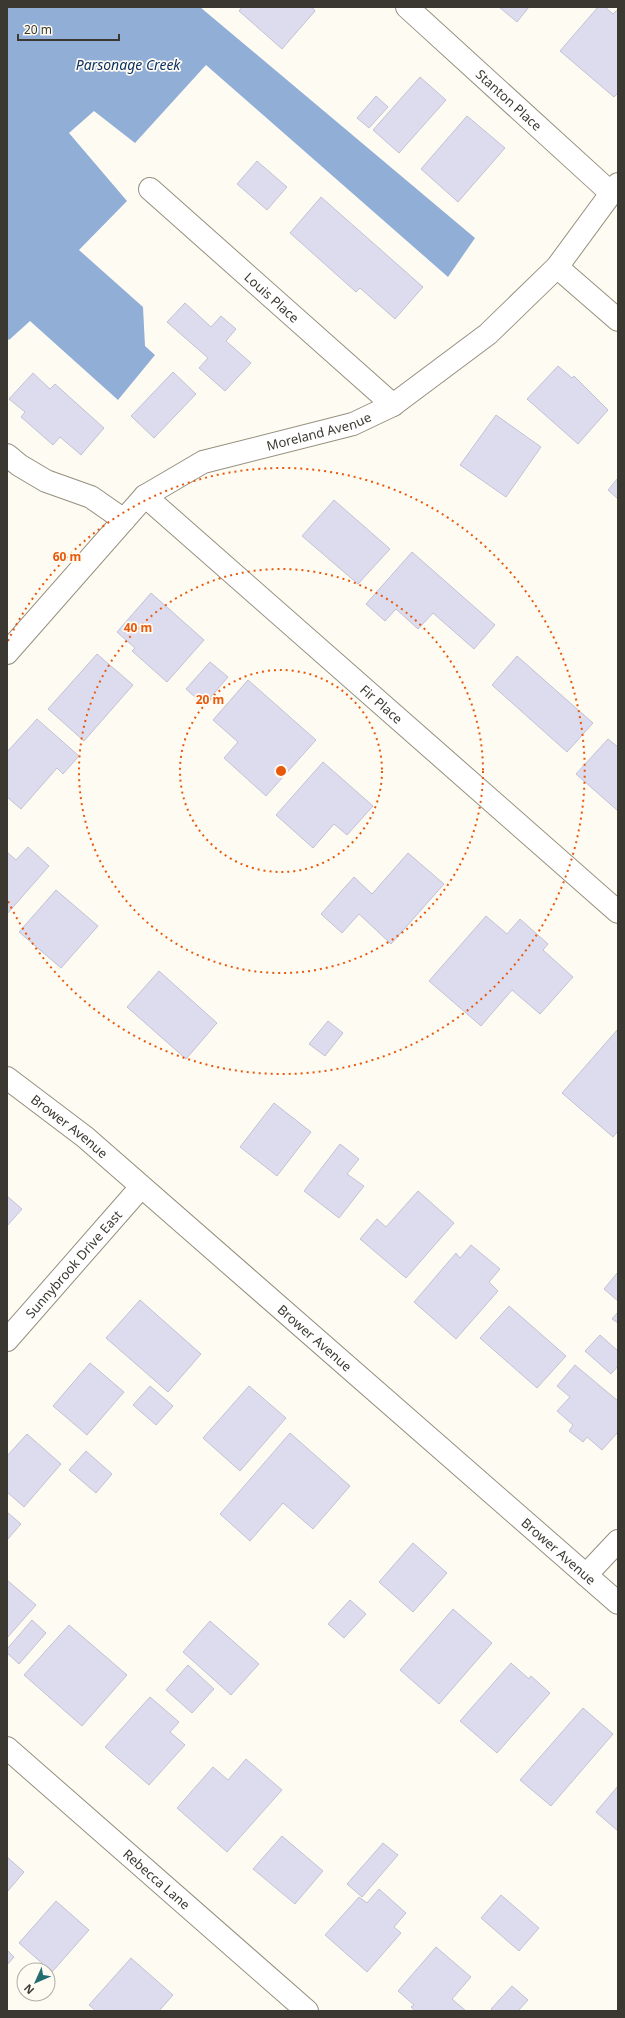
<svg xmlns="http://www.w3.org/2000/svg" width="625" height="2018" viewBox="0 0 625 2018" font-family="'Noto Sans',sans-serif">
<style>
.water{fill:#91aed7}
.building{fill:#dddcef;stroke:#c3c2d5}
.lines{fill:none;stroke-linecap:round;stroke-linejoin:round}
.minor-casing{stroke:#968f7e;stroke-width:24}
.major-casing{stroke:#968f7e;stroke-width:24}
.minor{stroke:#fff;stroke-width:22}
.major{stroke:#fff;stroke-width:22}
.ring{fill:none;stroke:#e8590c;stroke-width:2;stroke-dasharray:2 4}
.labels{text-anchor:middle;stroke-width:3.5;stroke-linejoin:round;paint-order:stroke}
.street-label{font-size:13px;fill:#3b3831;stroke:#fefbf3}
.water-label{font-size:14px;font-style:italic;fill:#0d3365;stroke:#fefbf3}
.centre{fill:#e8590c;stroke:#fefbf3;stroke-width:2}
.ring-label{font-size:12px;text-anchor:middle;font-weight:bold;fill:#e8590c;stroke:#fefbf3;stroke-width:3.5;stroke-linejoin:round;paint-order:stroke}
</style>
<rect width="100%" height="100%" fill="#fefbf3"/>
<path class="water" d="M7 7H200L475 238 448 277 206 65 135 143 94 111 69 133 127 201 79 250 143 307 145 346 155 355 118 400 30 321 9 340 7 338Z"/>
<g class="building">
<path d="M242 7H312L315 11 282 49 239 11Z"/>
<path d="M499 7H529L517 22Z"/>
<path d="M598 7H605L613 14 618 9V93L614 97 560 51Z"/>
<path d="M420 77 446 100 399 153 373 130Z"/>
<path d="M376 96 388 107 369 128 357 118Z"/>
<path d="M467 116 505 148 458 202 421 169Z"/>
<path d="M257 161 287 187 267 210 237 184Z"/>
<path d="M321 197 423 287 395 319 360 288 356 292 290 233Z"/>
<path d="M185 303 211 327 221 316 236 329 226 341 251 363 225 391 199 368 208 358 167 322Z"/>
<path d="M558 366 572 378 574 376 608 410 578 444 527 399Z"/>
<path d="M173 372 196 394 154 438 131 416Z"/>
<path d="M33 373 50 389 55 384 104 428 81 455 60 437 53 445 21 417 25 412 9 399Z"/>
<path d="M496 415 541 447 506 497 460 465Z"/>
<path d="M618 478V499L608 490Z"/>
<path d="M334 500 390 549 358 584 302 536Z"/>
<path d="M412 552 495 625 474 649 433 613 418 629 396 609 385 621 366 604Z"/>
<path d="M151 593 204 640 167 682 132 651 135 648 117 632Z"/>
<path d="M97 654 133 685 84 741 48 709Z"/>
<path d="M517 656 593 723 567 752 492 685Z"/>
<path d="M210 662 228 677 204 705 186 689Z"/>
<path d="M248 680 316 740 266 796 224 758 238 742 213 720Z"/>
<path d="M37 719 79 756 63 774 57 768 21 809 7 797V752Z"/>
<path d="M608 739 618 747V811L576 774Z"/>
<path d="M323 762 373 806 347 835 334 824 313 848 276 815Z"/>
<path d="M28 847 49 866 7 914V852L16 860Z"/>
<path d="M408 853 444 884 391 944 359 914 342 933 321 914 354 877 372 894Z"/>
<path d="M56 890 98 926 61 968 19 932Z"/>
<path d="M486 916 507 934 520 919 548 944 543 950 573 977 540 1014 512 990 481 1026 429 981Z"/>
<path d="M159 971 217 1023 186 1059 127 1007Z"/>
<path d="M328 1021 343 1033 325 1056 309 1044Z"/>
<path d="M618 1029V1131L613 1137 562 1093Z"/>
<path d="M274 1103 311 1132 277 1176 240 1147Z"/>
<path d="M340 1144 359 1159 347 1174 364 1186 339 1218 304 1191Z"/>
<path d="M418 1191 454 1223 406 1278 360 1239 377 1219 386 1227Z"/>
<path d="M7 1196 22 1209 7 1226Z"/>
<path d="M471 1245 500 1269 489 1282 498 1291 456 1339 414 1302 456 1253 460 1258Z"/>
<path d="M618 1272V1301L604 1289Z"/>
<path d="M140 1300 201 1354 168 1392 106 1338Z"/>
<path d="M509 1306 566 1356 537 1388 480 1338Z"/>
<path d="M618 1312V1323L612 1319Z"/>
<path d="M600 1335 618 1351V1366L611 1374 585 1351Z"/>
<path d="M90 1363 124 1392 87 1435 53 1406Z"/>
<path d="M575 1365 618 1401V1432L602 1450 587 1437 583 1442 569 1431 573 1425 557 1411 570 1397 557 1386Z"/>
<path d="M150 1386 173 1406 156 1425 133 1405Z"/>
<path d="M249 1386 286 1418 240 1471 203 1438Z"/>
<path d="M290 1433 350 1486 313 1529 283 1503 250 1541 220 1514Z"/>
<path d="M27 1434 61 1464 24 1507 7 1492V1456Z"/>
<path d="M86 1451 112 1474 96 1493 69 1470Z"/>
<path d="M7 1512 21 1524 7 1540Z"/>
<path d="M413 1543 447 1573 413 1612 379 1582Z"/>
<path d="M7 1580 36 1605 7 1638Z"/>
<path d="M350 1600 366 1614 344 1638 328 1624Z"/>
<path d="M453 1609 492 1643 439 1704 400 1670Z"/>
<path d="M32 1620 46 1633 19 1664 7 1653V1649Z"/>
<path d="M210 1621 259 1664 231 1695 183 1652Z"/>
<path d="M69 1625 127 1675 82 1726 24 1675Z"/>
<path d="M511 1663 529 1679 531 1676 550 1693 497 1753 460 1721Z"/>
<path d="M188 1665 214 1689 192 1713 166 1690Z"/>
<path d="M150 1697 179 1722 170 1732 185 1745 149 1785 105 1747Z"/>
<path d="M583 1708 613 1734 551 1806 520 1780Z"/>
<path d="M246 1759 282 1790 227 1852 177 1808 213 1767 228 1780Z"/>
<path d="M618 1786V1831L596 1812Z"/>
<path d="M282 1836 323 1871 295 1904 253 1869Z"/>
<path d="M383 1843 398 1855 362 1897 347 1884Z"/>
<path d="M7 1857 24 1872 7 1892Z"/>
<path d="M379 1889 406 1913 394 1927 401 1933 367 1972 325 1935 359 1897 367 1903Z"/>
<path d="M501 1895 539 1928 519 1951 481 1918Z"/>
<path d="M56 1901 89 1930 52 1972 19 1943Z"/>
<path d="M436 1947 471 1977 452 1999 466 2011H415L411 2007 414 2005 398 1991Z"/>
<path d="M7 1950 14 1957 7 1965Z"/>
<path d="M131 1958 173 1995 159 2011H96L89 2005Z"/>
<path d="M512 1986 528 2000 518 2011H494L491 2009Z"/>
</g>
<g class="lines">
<defs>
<g id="minor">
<path id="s1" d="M407 7 611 193"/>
<path id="s2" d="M150 189 393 405"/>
<path d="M557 267 618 320"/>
<path d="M7 455 19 465 46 481 91 497 124 520"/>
<path id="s3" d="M145 496 618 912"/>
<path id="s4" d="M7 653 145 496 203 462 353 424 393 405 488 334 557 267 618 184"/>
<path id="s5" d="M7 1340 141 1187"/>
<path d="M586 1575 618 1541"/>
<path id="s6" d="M7 1748 307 2011"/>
</g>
<g id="major">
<path id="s7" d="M7 1078 85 1137 618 1603"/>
</g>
</defs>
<use href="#minor" class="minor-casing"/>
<use href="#major" class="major-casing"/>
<use href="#minor" class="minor"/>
<use href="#major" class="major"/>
</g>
<g class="ring">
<circle cx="281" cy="771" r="101"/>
<circle cx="281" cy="771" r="202"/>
<path d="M8 641A303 303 0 1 1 8 901"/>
</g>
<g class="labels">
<g class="street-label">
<text dy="5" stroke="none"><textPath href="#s1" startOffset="138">Stanton Place</textPath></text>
<text dy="5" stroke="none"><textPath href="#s2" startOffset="163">Louis Place</textPath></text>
<text dy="5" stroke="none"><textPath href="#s4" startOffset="396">Moreland Avenue</textPath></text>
<text dy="5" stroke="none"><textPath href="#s3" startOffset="315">Fir Place</textPath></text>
<text dy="5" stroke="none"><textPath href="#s7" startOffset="79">Brower Avenue</textPath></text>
<text dy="5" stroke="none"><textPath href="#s5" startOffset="101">Sunnybrook Drive East</textPath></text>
<text dy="5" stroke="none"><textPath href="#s7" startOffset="403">Brower Avenue</textPath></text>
<text dy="5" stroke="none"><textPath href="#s7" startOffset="727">Brower Avenue</textPath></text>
<text dy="5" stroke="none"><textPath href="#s6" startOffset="199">Rebecca Lane</textPath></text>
</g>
<g class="water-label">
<text x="128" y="70">Parsonage Creek</text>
</g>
</g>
<circle cx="281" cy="771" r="6" class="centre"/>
<g class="ring-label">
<text x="67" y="561">60 m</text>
<text x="138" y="632">40 m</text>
<text x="210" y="704">20 m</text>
</g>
<rect width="625" height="2018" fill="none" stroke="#3b3831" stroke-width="16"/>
<g transform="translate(36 1982) rotate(225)"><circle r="19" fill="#fefbf3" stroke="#b0ada5"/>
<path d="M0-3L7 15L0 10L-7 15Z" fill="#236e71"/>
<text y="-6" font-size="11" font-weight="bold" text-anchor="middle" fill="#3b3831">N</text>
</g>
<path d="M18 34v6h101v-6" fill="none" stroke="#3b3831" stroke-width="2"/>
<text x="24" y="34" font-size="12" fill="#3b3831" stroke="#fefbf3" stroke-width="3" paint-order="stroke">20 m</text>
</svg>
